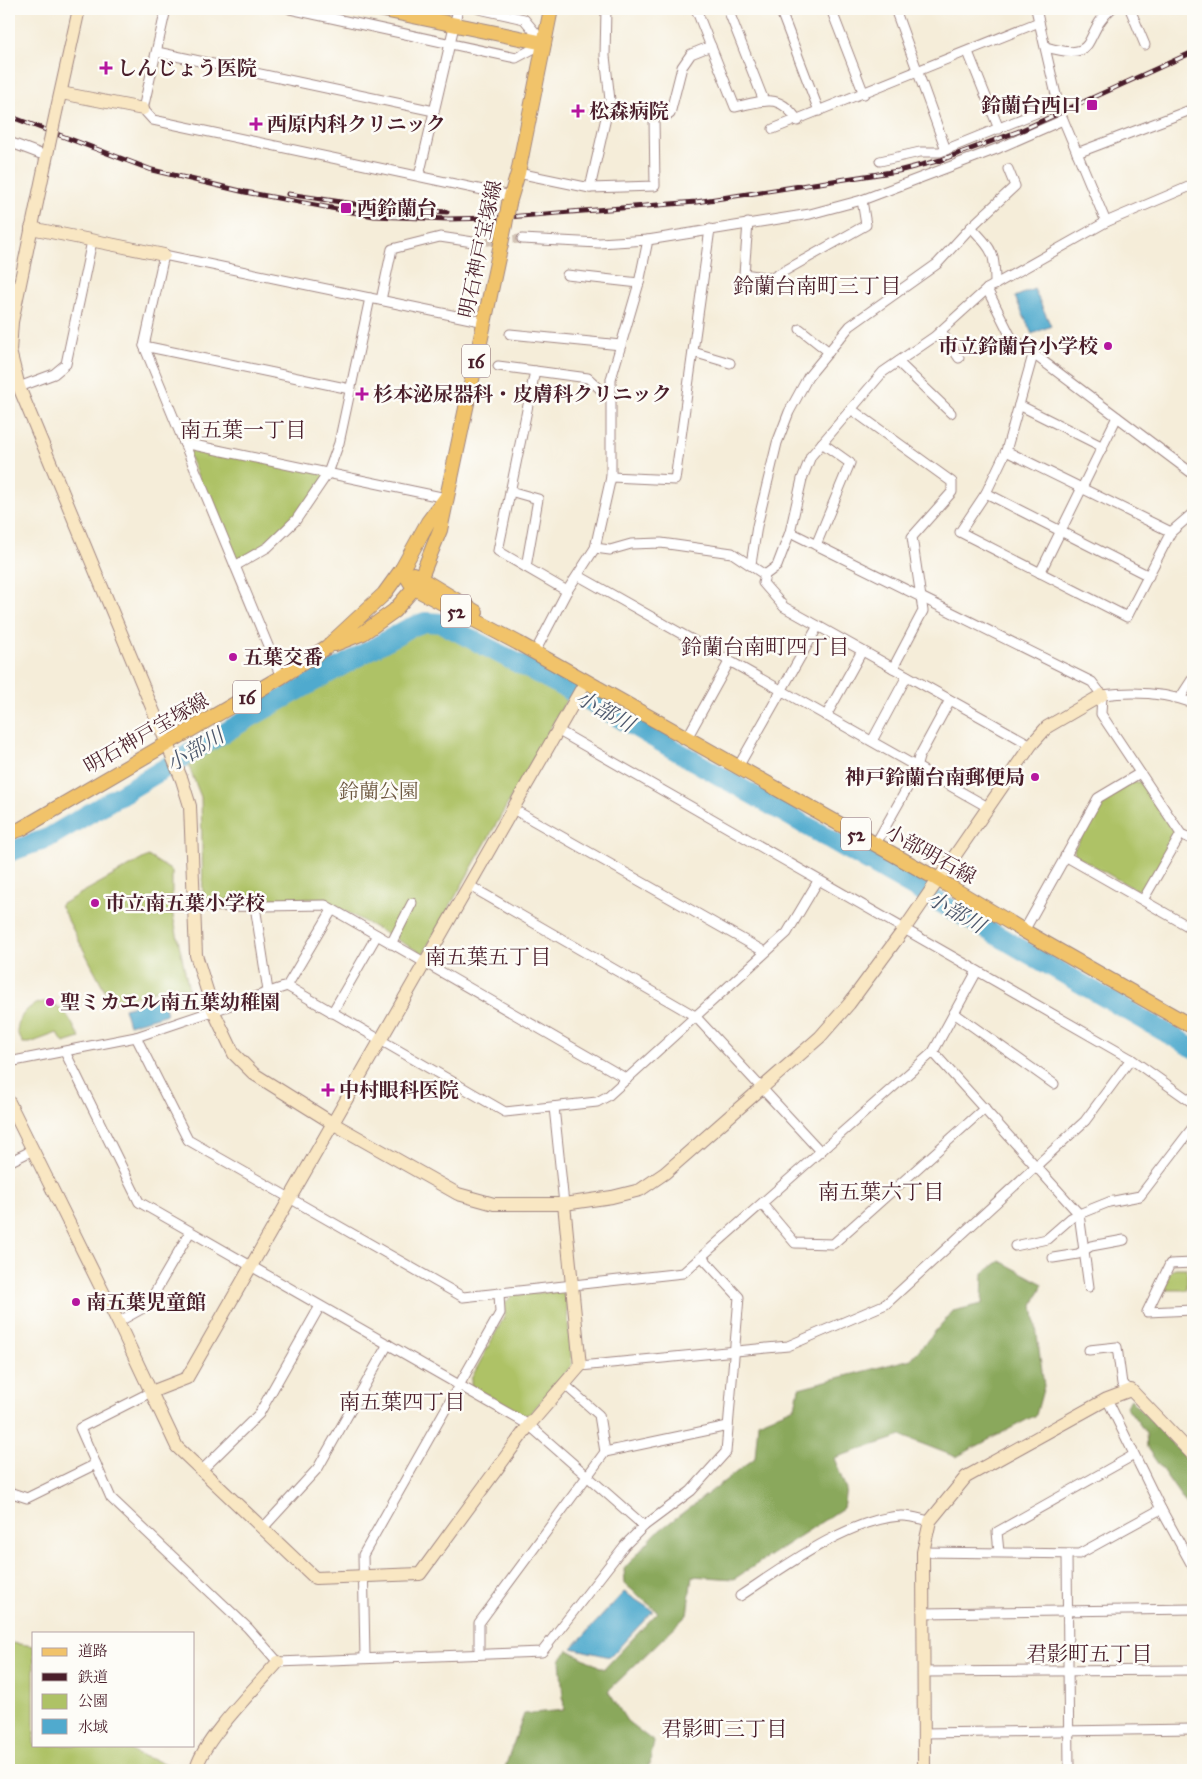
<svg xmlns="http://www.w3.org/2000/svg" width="1202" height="1779" viewBox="0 0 1202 1779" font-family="'IM FELL Great Primer','Noto Serif JP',serif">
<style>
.green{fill:#aec266;stroke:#7c7048}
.forest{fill:#8aa85b;stroke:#6a6443}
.water{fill:#50aace;stroke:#4d647c}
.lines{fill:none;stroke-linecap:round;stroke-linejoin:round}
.river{stroke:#50aace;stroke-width:20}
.street-tunnel{stroke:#d3c4b6;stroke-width:9;stroke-dasharray:9 4.5;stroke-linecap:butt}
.street-casing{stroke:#a08682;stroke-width:11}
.secondary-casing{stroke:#a08682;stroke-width:14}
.primary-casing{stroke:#a08682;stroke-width:16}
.street{stroke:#fff;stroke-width:9}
.secondary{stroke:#f9e7c3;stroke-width:12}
.primary{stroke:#f1c36a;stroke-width:14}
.rail-casing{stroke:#4a1f2b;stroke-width:5}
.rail{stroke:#fdfcf7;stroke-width:3;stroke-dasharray:9;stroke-linecap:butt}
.secondary-bridge-casing{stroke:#a08682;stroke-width:14;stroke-linecap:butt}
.primary-bridge-casing{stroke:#a08682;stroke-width:16;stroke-linecap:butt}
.secondary-bridge{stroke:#f9e7c3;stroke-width:12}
.primary-bridge{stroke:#f1c36a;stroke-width:14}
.poi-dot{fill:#b5179e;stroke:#fdfcf7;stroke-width:2}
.labels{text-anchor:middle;stroke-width:5;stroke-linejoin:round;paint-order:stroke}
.shield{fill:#fdfcf7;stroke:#806168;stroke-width:1}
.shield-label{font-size:19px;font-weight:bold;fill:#4a1f2b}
.poi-label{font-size:20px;font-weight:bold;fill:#4a1f2b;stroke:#fdfcf7;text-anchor:start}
.street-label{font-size:20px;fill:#4a1f2b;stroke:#fdfcf7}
.park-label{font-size:20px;fill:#6d5840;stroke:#fdfcf7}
.neighbourhood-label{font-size:21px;fill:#4a1f2b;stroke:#fdfcf7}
.water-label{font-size:21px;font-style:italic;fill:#4c576c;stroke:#fdfcf7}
</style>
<rect width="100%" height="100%" fill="#fdfcf7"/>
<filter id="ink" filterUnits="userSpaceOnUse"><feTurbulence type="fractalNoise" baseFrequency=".02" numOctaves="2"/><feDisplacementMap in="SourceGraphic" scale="10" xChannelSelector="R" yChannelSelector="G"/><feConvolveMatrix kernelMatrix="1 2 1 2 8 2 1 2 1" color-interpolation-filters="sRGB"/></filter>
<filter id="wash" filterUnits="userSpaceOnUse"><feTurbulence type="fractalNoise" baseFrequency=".0096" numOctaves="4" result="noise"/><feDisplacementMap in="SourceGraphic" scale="20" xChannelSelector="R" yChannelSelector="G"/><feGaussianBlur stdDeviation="1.12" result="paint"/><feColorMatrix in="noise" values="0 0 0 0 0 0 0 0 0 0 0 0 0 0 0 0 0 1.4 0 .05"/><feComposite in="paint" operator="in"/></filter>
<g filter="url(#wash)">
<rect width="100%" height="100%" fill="#f5edd9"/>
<g class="green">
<path d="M184 443 328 473 310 501 268 547 235 566Z"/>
<path d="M425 626 441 628 568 697 423 954 323 899 203 900 201 797 187 762 251 722 342 675 410 632Z"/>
<path d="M1133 782H1140L1174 831V839L1147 888 1136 890 1075 855 1074 849 1104 799Z"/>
<path d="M148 856 172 871V911L189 990 176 993 167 987 112 1004 60 905Z"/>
<path d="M43 1002C66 1004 70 1021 80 1038L64 1043 57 1033 30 1043H23L17 1032C18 1016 28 1005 43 1002Z"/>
<path d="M1175 1268H1187V1290H1164L1170 1272Z"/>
<path d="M560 1291 566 1296 572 1365 530 1414 523 1415 471 1386V1379L505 1315V1304L512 1295Z"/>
<path d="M12 1643 34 1646V1745H124L136 1754 185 1770H9V1654Z"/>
</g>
<g class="forest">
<path d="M1000 1261 1043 1284 1033 1305 1044 1386 1036 1415 956 1457 902 1436 834 1458 846 1489 843 1508 734 1579 692 1576 687 1615 608 1691 627 1721 654 1742 648 1770H504L524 1714 564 1710 560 1660 568 1650 604 1669 658 1612 625 1584 624 1569 656 1533 755 1458 758 1422 795 1407 799 1388 911 1359 953 1311 982 1304 983 1273Z"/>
<path d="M1131 1399 1193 1466V1514L1147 1448 1146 1433 1126 1406Z"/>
</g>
<g class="water">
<path d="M1034 289 1051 326 1032 334 1015 297Z"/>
<path d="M162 998 167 1014 129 1025 124 1008Z"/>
<path d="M624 1592 653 1611 610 1657 572 1648Z"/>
</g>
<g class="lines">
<path class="river" d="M9 852 48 838 249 718 409 628 425 622 441 623 588 700 1193 1048"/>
</g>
</g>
<g filter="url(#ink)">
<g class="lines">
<path class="street-tunnel" d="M473 242 522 239"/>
<defs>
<g id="street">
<path d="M166 9 143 109 153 120 511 196"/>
<path d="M290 9 516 58 544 43 524 19 479 9"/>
<path d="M696 9 735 107C764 101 779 92 798 121"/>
<path d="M736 9 729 12 764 101"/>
<path d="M780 9 819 111"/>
<path d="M831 9 864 94"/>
<path d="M895 9 946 150"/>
<path d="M1036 9 1060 112 1106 222"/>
<path d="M1130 9 1145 45"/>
<path d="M1046 47C1101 63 1081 35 1111 9"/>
<path d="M157 52 434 111"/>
<path d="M968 52 999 129"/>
<path d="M773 129 1039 22"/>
<path d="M9 142 46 156"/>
<path d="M1077 153 1193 109"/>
<path d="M880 161 920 152H940L1058 104"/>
<path d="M518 173 590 188 655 186 654 117 670 114 682 67 691 54 711 46"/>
<path d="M419 176 458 9"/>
<path d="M590 188 610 100 605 56 606 9"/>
<path d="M748 223 744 274 772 278 866 225 862 200"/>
<path d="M971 227C993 251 995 251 995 285"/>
<path d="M522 239 599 243 648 240"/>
<path d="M567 275 639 283"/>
<path d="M987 289 1011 337 1193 474"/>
<path d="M381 300 392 249 440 237 473 242"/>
<path d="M800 329 829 352"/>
<path d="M941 331 959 358"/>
<path d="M510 334 621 345"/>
<path d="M144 346 350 389"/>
<path d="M693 352 730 363"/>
<path d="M1033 355 1006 451 986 493 960 532 1127 617 1171 532 1193 513"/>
<path d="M898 362 951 413"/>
<path d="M498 366 588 378 611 399"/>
<path d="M535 371 498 551 567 591"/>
<path d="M19 387 54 374 66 364 92 241"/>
<path d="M1019 405 1103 447"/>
<path d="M851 409 952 482V492L912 537 923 611 893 668"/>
<path d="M184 443 446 498"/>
<path d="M1006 451 1171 532"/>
<path d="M611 477 675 480 710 229"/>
<path d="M510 491 538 499 526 567"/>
<path d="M986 493 1149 576"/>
<path d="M790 532 1092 682 1102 695 1101 714 1181 834 1193 840"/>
<path d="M816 545 850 463 822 443"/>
<path d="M595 548 610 550 631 544 661 543 732 553 765 575"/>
<path d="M751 564 757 526 777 443 789 412 808 377 850 326 937 264 971 227 1015 186 1008 169"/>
<path d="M235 566 268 547 296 520 328 473 339 443 370 298"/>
<path d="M1040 573 1117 417"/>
<path d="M579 576 986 806"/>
<path d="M535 652 567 591 595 548 611 477V379L639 283 648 240 810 214 862 200 999 148 1063 120"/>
<path d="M281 677 144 346 164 255 485 322"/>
<path d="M1102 695C1133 691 1163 692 1193 703"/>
<path d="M1180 698 1193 678"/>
<path d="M826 716 862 651"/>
<path d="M559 731 1131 1059 1193 1103"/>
<path d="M687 738 729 662"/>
<path d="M872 741 907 676"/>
<path d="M1031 745 784 607 763 583 765 575 777 566 790 532 802 479 811 456 883 372 934 337 987 289 1106 222 1193 185"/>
<path d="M738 767 818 626"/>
<path d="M513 809 765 952"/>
<path d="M875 845 914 776 919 757 950 700"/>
<path d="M1065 856 1193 929"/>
<path d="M470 886 695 1016 820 1151"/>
<path d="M1143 900 1181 834"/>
<path d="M255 906 268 991"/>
<path d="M194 907 325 905 627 1079"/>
<path d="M1024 931 1098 798 1140 773"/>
<path d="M391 944 412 903"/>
<path d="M287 986 332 910"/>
<path d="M332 1013 377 935"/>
<path d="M954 1013 1054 1084"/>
<path d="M136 1037 188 1140 463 1297 683 1273 933 1052 977 971"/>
<path d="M65 1052 139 1202 529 1425 644 1526"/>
<path d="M933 1052 1079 1214 1089 1287"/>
<path d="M9 1062 136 1037 287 986 505 1112 597 1102 608 1096 787 933 818 881"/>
<path d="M554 1107 564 1204"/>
<path d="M9 1162 33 1150"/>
<path d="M762 1204 795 1243 833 1244 985 1108"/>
<path d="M1015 1246 1047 1239 1071 1218 1079 1214 1109 1202 1140 1196 1193 1127"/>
<path d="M1053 1258 1078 1254 1091 1246 1124 1240"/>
<path d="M1193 1263 1170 1264 1147 1312 1193 1310"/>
<path d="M118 1322 147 1306 190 1232"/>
<path d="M1089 1350 1117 1347 1122 1384 1131 1390"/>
<path d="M580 1366 788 1346 886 1304 1085 1121 1131 1059"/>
<path d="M564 1384 599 1415 605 1452"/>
<path d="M151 1392 80 1428 111 1498 248 1628 278 1662 542 1652 625 1545 644 1526 691 1491 726 1452 739 1297 703 1258"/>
<path d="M1107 1399 1161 1509 1193 1567"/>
<path d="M202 1470 259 1414 320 1306"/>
<path d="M9 1492 27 1498 96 1464"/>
<path d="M263 1528 318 1468 388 1344"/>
<path d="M923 1552 1079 1554 1161 1509"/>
<path d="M999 1552 997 1532 1134 1455"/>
<path d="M1067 1555 1069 1770"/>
<path d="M740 1596C784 1567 847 1520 900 1516 909 1515 920 1519 930 1521"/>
<path d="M924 1613 1193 1609"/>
<path d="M479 1654V1623L605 1452 728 1426"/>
<path d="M365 1657 363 1555 500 1313 499 1293"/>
<path d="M924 1672 1193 1670"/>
<path d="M924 1733 1193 1729"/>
</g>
<g id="secondary">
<path d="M61 93 143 109"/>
<path d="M57 108 79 9"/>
<path d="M49 145 12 322 10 351 19 387 182 780 190 806 196 955 213 1010 234 1054 254 1074 334 1124 458 1194 494 1204H564L612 1197 640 1190 665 1173 820 1037 849 1004 905 928 1031 745 1047 727 1102 695"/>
<path d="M31 228 164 255"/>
<path d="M9 1102 118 1322 177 1447 315 1578 420 1574 529 1425 580 1366 564 1204"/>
<path d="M151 1392 187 1378 586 681"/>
<path d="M196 1770C201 1742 257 1686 278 1662"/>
<path d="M924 1770 923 1552 930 1521 966 1477 1107 1399 1131 1390 1193 1455"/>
</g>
<g id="primary">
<path d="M379 9 544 43"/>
<path d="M509 203 518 173 551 9"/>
<path d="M402 569 414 588 518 643 937 879 1024 931 1193 1027"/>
<path d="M413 574 476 612"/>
<path d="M335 644 363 633 394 611 414 588 421 577 440 530 505 225"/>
<path d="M9 833 21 829 281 677 327 647 384 594 402 569 428 522 446 498"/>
</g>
</defs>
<use href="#street" class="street-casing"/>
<use href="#secondary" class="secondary-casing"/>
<use href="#primary" class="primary-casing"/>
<use href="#street" class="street"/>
<use href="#secondary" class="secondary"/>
<use href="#primary" class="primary"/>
<defs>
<g id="rail">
<path d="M9 116 152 170 245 192 374 216 448 219 495 218 696 202 898 171 941 160 1022 130 1193 52"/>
<path d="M288 194 381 208 447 212"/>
</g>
</defs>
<use href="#rail" class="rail-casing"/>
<use href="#rail" class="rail"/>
<defs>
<path id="secondary-bridge" d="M49 145 57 108"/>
<path id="primary-bridge" d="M505 225 509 203"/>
</defs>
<use href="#secondary-bridge" class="secondary-bridge-casing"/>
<use href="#primary-bridge" class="primary-bridge-casing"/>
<use href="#secondary-bridge" class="secondary-bridge"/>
<use href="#primary-bridge" class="primary-bridge"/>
</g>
</g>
<g class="poi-dot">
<path d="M103.5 60.5h5v5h5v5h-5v5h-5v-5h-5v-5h5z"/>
<rect x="1086" y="99" width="12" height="12" rx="2.5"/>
<path d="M575.5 103.5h5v5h5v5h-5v5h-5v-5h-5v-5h5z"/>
<path d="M253.5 116.5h5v5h5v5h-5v5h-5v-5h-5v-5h5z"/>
<rect x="340" y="202" width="12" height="12" rx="2.5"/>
<circle cx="1108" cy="346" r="5"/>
<path d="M359.5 386.5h5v5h5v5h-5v5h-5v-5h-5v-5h5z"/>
<circle cx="233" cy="657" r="5"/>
<circle cx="1035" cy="777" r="5"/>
<circle cx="95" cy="903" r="5"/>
<circle cx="50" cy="1002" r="5"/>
<path d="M325.5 1082.5h5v5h5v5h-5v5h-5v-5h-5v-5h5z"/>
<circle cx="76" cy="1302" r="5"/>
</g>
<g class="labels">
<g class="shield">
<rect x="462" y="344.5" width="28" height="33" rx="4"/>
<rect x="441" y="594.5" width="30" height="33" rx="4"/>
<rect x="233" y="680.5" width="28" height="33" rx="4"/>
<rect x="841" y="817.5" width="30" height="33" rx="4"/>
</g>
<g class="shield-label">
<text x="476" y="368">16</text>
<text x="456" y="618">52</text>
<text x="247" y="704">16</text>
<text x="856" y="841">52</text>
</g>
<g class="poi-label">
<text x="117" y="75">しんじょう医院</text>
<text x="1081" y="112" text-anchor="end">鈴蘭台西口</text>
<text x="589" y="118">松森病院</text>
<text x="267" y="131">西原内科クリニック</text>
<text x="357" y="215">西鈴蘭台</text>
<text x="1098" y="353" text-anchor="end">市立鈴蘭台小学校</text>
<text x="373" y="401">杉本泌尿器科・皮膚科クリニック</text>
<text x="243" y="664">五葉交番</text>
<text x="1025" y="784" text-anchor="end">神戸鈴蘭台南郵便局</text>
<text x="105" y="910">市立南五葉小学校</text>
<text x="60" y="1009">聖ミカエル南五葉幼稚園</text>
<text x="339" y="1097">中村眼科医院</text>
<text x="86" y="1309">南五葉児童館</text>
</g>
<g class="street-label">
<text transform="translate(480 249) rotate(-78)" y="7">明石神戸宝塚線</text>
<text transform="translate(146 733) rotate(-30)" y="7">明石神戸宝塚線</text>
<text transform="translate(931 854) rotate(29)" y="7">小部明石線</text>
</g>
<g class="park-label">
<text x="379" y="798">鈴蘭公園</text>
</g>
<g class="neighbourhood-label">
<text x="817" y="293">鈴蘭台南町三丁目</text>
<text x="243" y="437">南五葉一丁目</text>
<text x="765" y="654">鈴蘭台南町四丁目</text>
<text x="488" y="964">南五葉五丁目</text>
<text x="881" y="1199">南五葉六丁目</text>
<text x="402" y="1409">南五葉四丁目</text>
<text x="1089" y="1661">君影町五丁目</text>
<text x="724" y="1736">君影町三丁目</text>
</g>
<g class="water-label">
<text transform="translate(605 711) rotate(29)" y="7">小部川</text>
<text transform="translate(195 750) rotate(-31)" y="7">小部川</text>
<text transform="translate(956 912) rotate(30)" y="7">小部川</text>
</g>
</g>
<rect width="1202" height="1779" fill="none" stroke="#fdfcf7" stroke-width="30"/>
<rect x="32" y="1632" width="162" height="115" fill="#fdfcf7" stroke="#b5a4a5"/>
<rect x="42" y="1648" width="25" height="8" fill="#f1c36a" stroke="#b5a4a5"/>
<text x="78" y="1656" font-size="15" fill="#4a1f2b">道路</text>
<rect x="42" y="1673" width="25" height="8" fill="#4a1f2b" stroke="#b5a4a5"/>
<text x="78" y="1682" font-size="15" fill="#4a1f2b">鉄道</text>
<rect x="42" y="1694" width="25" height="15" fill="#aec266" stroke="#b5a4a5"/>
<text x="78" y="1706" font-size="15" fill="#4a1f2b">公園</text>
<rect x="42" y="1719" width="25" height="15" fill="#50aace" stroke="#b5a4a5"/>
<text x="78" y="1732" font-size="15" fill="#4a1f2b">水域</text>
</svg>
